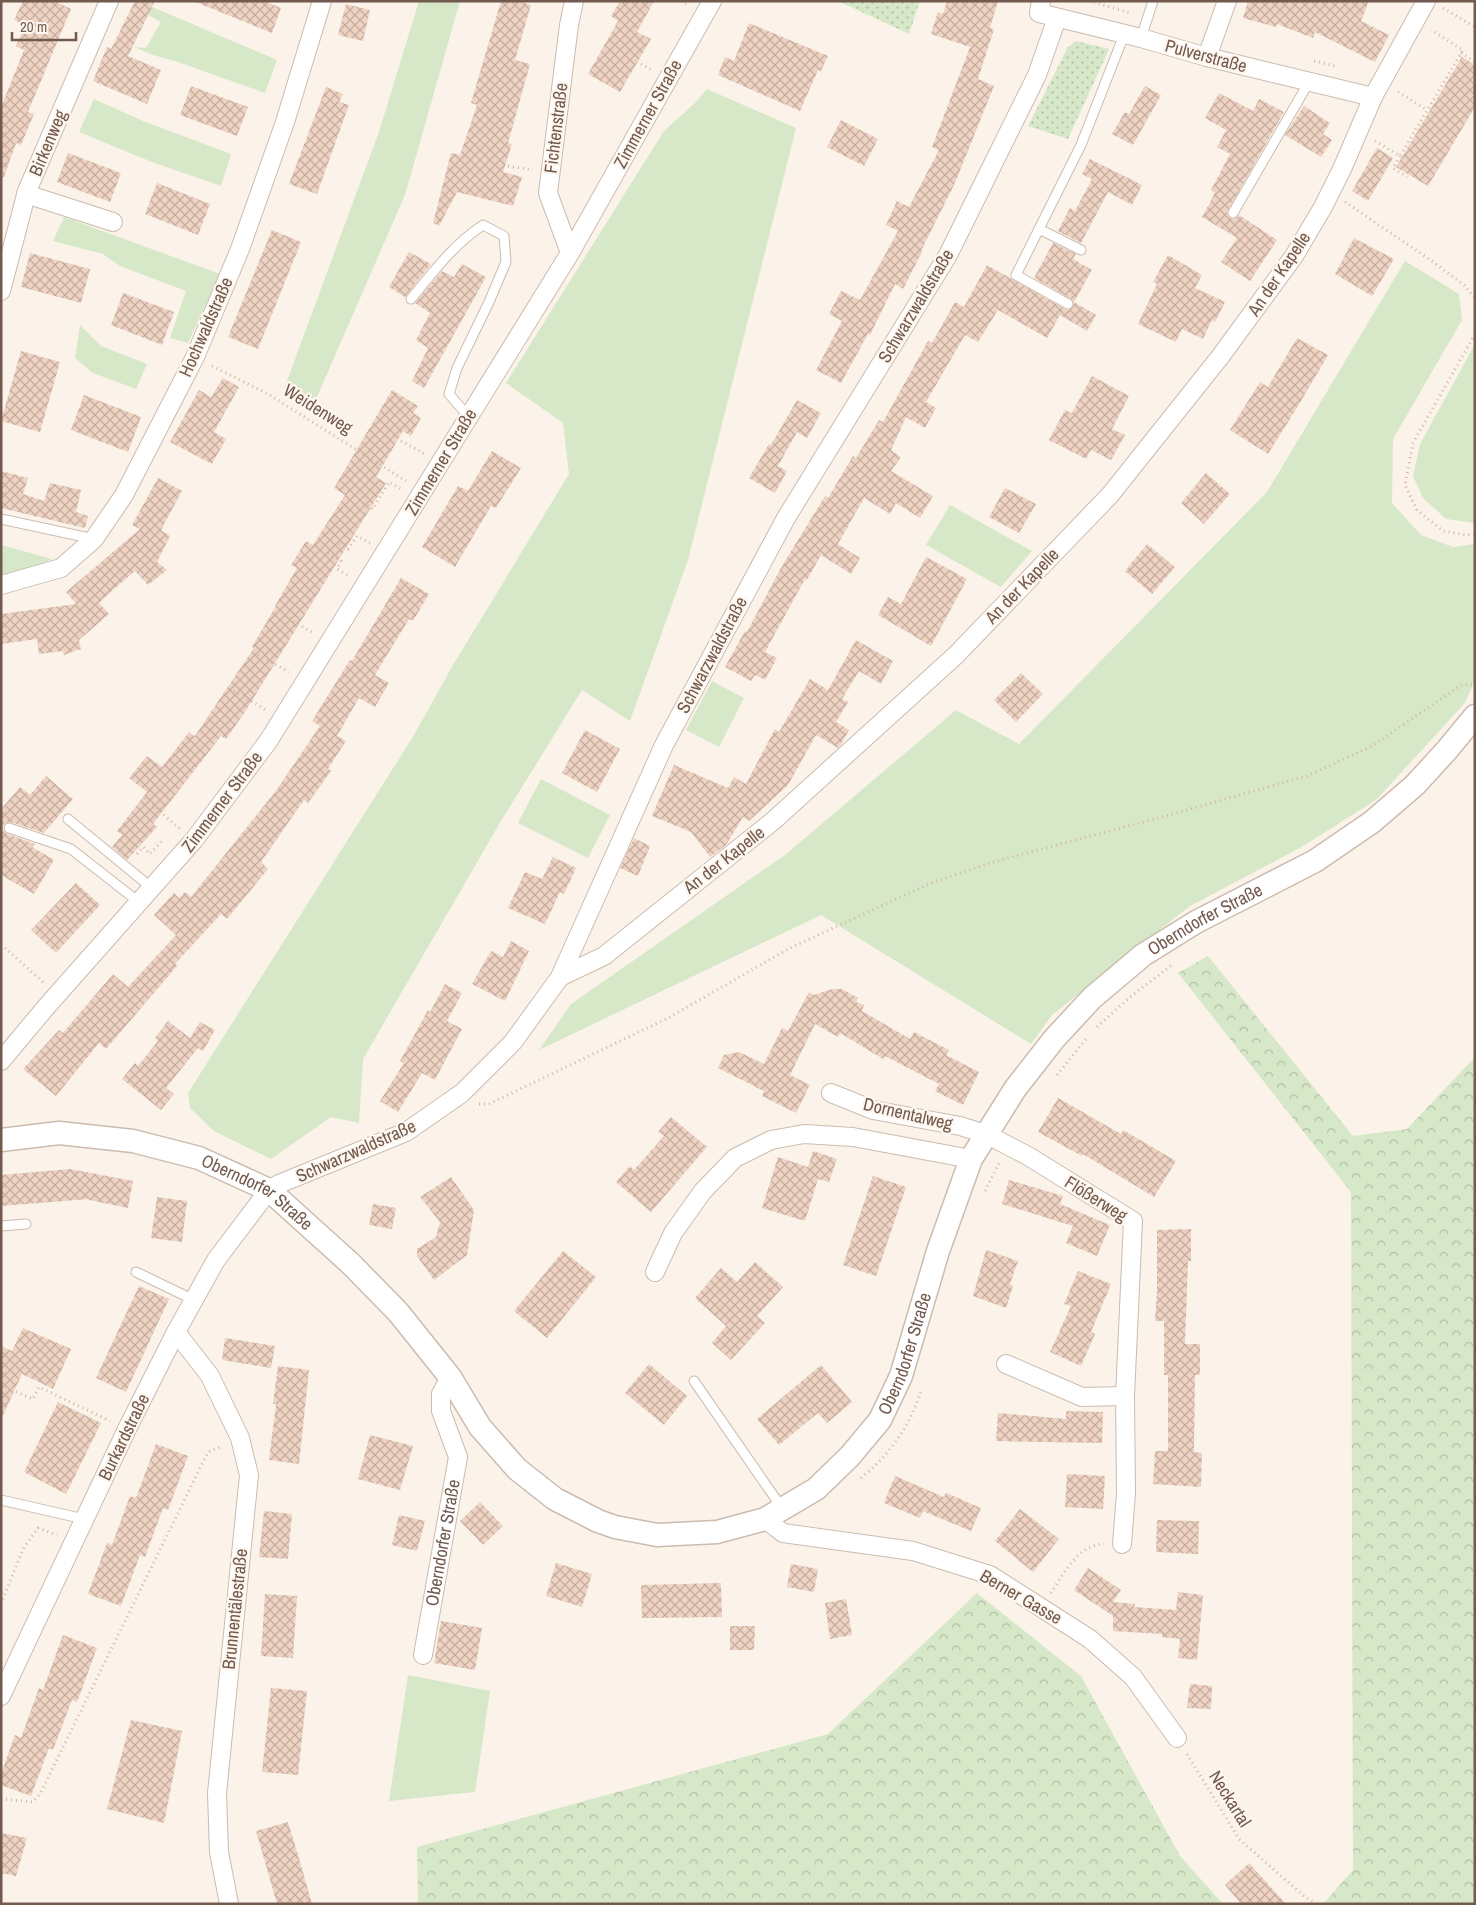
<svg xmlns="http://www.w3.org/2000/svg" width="1476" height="1905" viewBox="0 0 1476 1905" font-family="'Archivo Narrow',sans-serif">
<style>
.grass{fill:#d6e8c8}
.forest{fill:url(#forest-crowns)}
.park{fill:url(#park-dots)}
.building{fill:url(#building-cross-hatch)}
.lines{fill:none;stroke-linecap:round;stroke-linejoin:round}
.service-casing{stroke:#ccbbaf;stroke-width:11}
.minor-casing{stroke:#ccbbaf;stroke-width:20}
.tertiary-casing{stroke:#ccbbaf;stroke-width:25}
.path{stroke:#d3b5a5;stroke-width:3;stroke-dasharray:1 4;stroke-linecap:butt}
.service{stroke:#fff;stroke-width:9}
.minor{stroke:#fff;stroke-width:18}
.tertiary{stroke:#fff;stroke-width:22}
.labels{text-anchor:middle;stroke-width:4.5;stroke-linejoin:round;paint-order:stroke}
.street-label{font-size:18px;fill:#735a4e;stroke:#fef7ef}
</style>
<defs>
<pattern id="forest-crowns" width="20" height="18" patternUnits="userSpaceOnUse" patternTransform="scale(1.25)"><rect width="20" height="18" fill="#d6e8c8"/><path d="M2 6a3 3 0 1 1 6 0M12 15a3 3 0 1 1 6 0" fill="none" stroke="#b2bfa5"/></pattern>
<pattern id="park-dots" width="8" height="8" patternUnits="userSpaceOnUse" patternTransform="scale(1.25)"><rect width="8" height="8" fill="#d6e8c8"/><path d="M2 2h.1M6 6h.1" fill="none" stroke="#b2bfa5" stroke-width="1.8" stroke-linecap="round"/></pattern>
<pattern id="building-cross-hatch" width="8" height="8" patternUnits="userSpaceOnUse" patternTransform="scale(1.25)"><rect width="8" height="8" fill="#eed2c2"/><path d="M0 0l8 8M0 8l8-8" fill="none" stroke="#c5ada0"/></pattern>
</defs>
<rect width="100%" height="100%" fill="#fbf3e9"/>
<g class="grass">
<path d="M138 1 277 60 265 93 178 62 153 55 134 47 146 48 161 22 133 7Z"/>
<path d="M419 1H460L405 195 313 406 284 389 379 132Z"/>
<path d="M707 89 796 128 688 560 630 721 582 690 501 821 363 1059 359 1123 331 1117 271 1159 214 1131 190 1108 188 1093 414 735 453 665 569 474 563 423 506 383 664 131 696 102Z"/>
<path d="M94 99 143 121 231 154 221 186 152 162 79 132Z"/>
<path d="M64 217 220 274 188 343 170 338 186 291 120 266 103 254 53 241Z"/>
<path d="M1405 261 1459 294 1462 320 1393 439 1392 503 1421 535 1453 547 1475 544V681L1464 704 1376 800 1300 848 1190 906 1052 1015 1031 1044 821 915 539 1050 571 1004 785 855 956 710 1019 744 1267 492Z"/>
<path d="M80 325 101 346 147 364 136 389 93 373 75 358Z"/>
<path d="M1475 344V523L1446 519 1423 498 1413 476 1420 444Z"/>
<path d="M950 505 1032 551 1001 587 926 545Z"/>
<path d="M1 545 52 559 20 573 1 574Z"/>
<path d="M712 681 744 698 719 747 686 730Z"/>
<path d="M541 779 610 815 588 858 518 823Z"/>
<path d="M408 1675 490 1691 475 1792 389 1801Z"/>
</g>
<g class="forest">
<path d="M1208 956 1353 1136 1407 1129 1475 1057V1904H1323L1353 1870 1351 1192 1178 973Z"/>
<path d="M977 1593 1081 1676 1180 1856 1223 1904H418L417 1847 828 1734Z"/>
</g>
<g class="park">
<path d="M838 1H920L909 34Z"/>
<path d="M1076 41 1109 49 1068 139 1028 126 1068 47Z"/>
</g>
<g class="building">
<path d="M23 1H55L71 9 28 112 34 114 21 145 16 143 4 177H1V107L24 50 16 46 25 25 14 20Z"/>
<path d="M135 1H155L128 56 161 70 147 104 93 81 107 47 111 49Z"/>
<path d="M193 1H264L281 8 272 33Z"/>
<path d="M501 1H518L531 5 515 60 530 64 508 143 512 144 503 172 522 177 513 206 457 192 439 226 433 223 451 153 460 155 477 105 471 103Z"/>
<path d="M620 1H654L637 32 651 39 620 92 588 74 618 21 611 16Z"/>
<path d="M947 1H998L990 28 994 29 978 79 994 86 955 183 921 251 922 252 903 289 895 284 870 335 868 334 841 383 816 370 842 321 829 314 841 291 860 300 898 231 886 225 897 201 909 207 939 150 932 147 970 47 931 34 938 12 943 14Z"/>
<path d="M1248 1H1369L1361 21 1389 35 1375 62 1315 32 1313 38 1277 24 1276 27 1243 18Z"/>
<path d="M346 4 370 10 363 41 338 35Z"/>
<path d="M749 23 828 56 821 71 818 70 800 111 718 75 725 57 734 61Z"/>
<path d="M1462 57 1475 65V107L1428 186 1396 167Z"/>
<path d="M191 86 248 107 237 136 180 115Z"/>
<path d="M1145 86 1161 95 1133 145 1112 134 1125 112 1129 114Z"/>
<path d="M326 87 343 94 339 102 349 105 317 194 289 184Z"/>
<path d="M1219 93 1253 111 1259 99 1284 112 1227 212 1228 216 1232 219 1236 218 1239 215 1277 240 1250 281 1221 262 1237 238 1202 217 1215 193 1211 190 1230 154 1217 147 1226 130 1205 118Z"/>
<path d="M1304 106 1330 123 1323 134 1332 140 1321 157 1285 135Z"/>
<path d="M841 120 878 139 864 166 827 147Z"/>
<path d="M1377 148 1393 158 1368 201 1352 191Z"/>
<path d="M68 153 121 173 110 202 57 182Z"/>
<path d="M1090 159 1142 185 1132 205 1108 192 1081 243 1058 231 1070 208 1075 211 1092 179 1082 174Z"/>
<path d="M157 183 210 204 198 235 145 214Z"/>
<path d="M272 230 301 242 258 349 228 337Z"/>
<path d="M1354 238 1394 259 1372 296 1335 274Z"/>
<path d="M1053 243 1076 254 1073 259 1092 270 1074 302 1096 315 1087 331 1060 315 1047 338 998 310 978 342 965 335 926 402 936 408 925 428 906 417 891 450 901 457 891 471 933 496 920 518 896 503 890 514 864 498 838 544 860 558 851 574 821 555 807 580 805 579 765 652 777 658 765 680 755 675 751 681 725 667 745 631 747 632 782 566 825 496 828 498 853 456 856 458 879 420 883 422 928 341 932 343 955 302 964 307 987 265 1065 309 1069 310 1073 307 1074 303 1071 299 1034 278Z"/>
<path d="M409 252 431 264 405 297 389 287Z"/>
<path d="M30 253 90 269 81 303 21 287Z"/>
<path d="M1168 255 1202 275 1195 288 1225 302 1215 322 1212 320 1203 339 1182 329 1176 342 1138 324 1157 284 1153 282Z"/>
<path d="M462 264 486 277 424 388 412 381 428 348 416 340 430 313 415 303 442 271 454 277Z"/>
<path d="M123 293 174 312 162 345 111 325Z"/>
<path d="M1297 338 1328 355 1298 406 1268 454 1230 430 1260 382 1268 387Z"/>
<path d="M21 351 60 362 40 432 1 421Z"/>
<path d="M1092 376 1129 396 1112 429 1125 435 1111 460 1091 450 1086 459 1049 440 1065 410 1072 413Z"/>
<path d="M223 378 239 387 214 432 226 439 212 464 170 442 199 390 211 397Z"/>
<path d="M392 390 418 406 413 413 421 418 411 436 403 431 376 477 386 483 243 715 226 739 221 736 153 824 157 827 127 860 112 847 122 835 117 831 147 792 129 778 147 756 162 767 189 732 195 736 219 700 254 648 252 647 276 606H275L297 568 291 565 306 541 313 545 345 495 334 488Z"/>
<path d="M84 395 141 417 128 452 71 430Z"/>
<path d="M797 400 821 413 807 438 797 432 778 466 787 471 775 493 749 478 769 444 771 445Z"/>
<path d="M492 451 521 468 496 508 491 506 455 567 422 547 458 486 468 491Z"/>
<path d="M1 471 28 478 23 494 44 501 50 483 81 490 76 512 88 516 85 528 1 508Z"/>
<path d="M1206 473 1230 494 1204 524 1181 503Z"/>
<path d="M158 478 182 491 161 530 170 536 157 562 167 570 148 585 135 571 113 590 99 603 109 614 79 640 81 649 64 655 63 651 39 654 37 639 1 644V614L76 604 66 592 140 529 132 525Z"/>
<path d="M1005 488 1036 504 1019 533 989 517Z"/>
<path d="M1147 544 1175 567 1152 594 1125 571Z"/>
<path d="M926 557 967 579 931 646 878 615 888 597 901 604Z"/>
<path d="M401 578 429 594 413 621 409 619 375 675 389 683 375 707 359 698 337 736 346 741 328 769 331 771 308 803 304 800 261 862 268 869 227 919 221 914 175 964 177 966 106 1049 99 1043 56 1096 23 1069 59 1030 63 1033 113 974 128 987 176 935 154 915 174 893 179 898 185 892 191 897 275 792 320 726 312 721 350 660 352 661Z"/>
<path d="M856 640 893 661 881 684 859 671 842 699 848 702 836 722 849 730 840 746 838 748 816 735 788 785 749 821 743 817 726 845 710 857 691 832 652 816 674 765 728 788 734 777 746 784 775 729 779 732 810 679 828 690Z"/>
<path d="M1021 673 1043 694 1016 722 994 700Z"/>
<path d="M585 730 620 749 597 792 562 773Z"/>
<path d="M46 776 73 799 44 833 11 822 5 823 3 826V830L7 834 35 844 32 847 54 860 34 894 1 875V809L20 787 30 795Z"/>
<path d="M634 838 650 846 638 876 620 868Z"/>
<path d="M553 857 576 868 564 894 560 892 545 924 508 908 525 872 542 879Z"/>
<path d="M76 883 100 905 56 953 31 930Z"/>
<path d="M511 941 529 951 505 1001 472 984 491 951 503 957Z"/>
<path d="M445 984 462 993 447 1021 462 1029 435 1080 422 1073 398 1112 380 1101 404 1063 400 1061 428 1010 430 1012Z"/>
<path d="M832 989H842L858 998 856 1002 864 1005 862 1011 910 1039 914 1032 949 1050 946 1055 979 1072 963 1105 935 1091 939 1084 885 1056 883 1059 840 1033 838 1037 815 1024 790 1075 810 1085 796 1113 762 1096 764 1091 718 1068 724 1055 739 1052 764 1064 782 1028 788 1031 809 992 814 995Z"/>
<path d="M168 1021 190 1038 200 1022 215 1030 203 1051 198 1048 166 1088 174 1094 161 1110 122 1079 135 1063 138 1066 158 1041 155 1038Z"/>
<path d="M1058 1098 1121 1134 1123 1130 1176 1161 1154 1197 1083 1154 1082 1156 1038 1132Z"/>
<path d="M671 1117 707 1147 651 1212 616 1182 630 1166 634 1170 664 1136 658 1132Z"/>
<path d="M813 1151 837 1159 829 1182 818 1179 805 1221 762 1208 778 1157 808 1167Z"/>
<path d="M70 1169 133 1181 128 1208 89 1200V1199L1 1206V1175Z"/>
<path d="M873 1176 906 1187 876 1276 843 1265Z"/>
<path d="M451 1177 474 1210 467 1255 434 1280 417 1256V1249L436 1237 440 1222 420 1197Z"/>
<path d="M1009 1180 1063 1196 1060 1204 1110 1225 1097 1256 1066 1243 1073 1226 1002 1204Z"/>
<path d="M157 1197 187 1201 182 1242 151 1238Z"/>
<path d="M373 1204 396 1208 392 1229 369 1225Z"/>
<path d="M1191 1229V1261H1188L1185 1344H1200V1375H1195L1194 1452 1202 1453 1201 1487 1153 1484 1155 1451H1168V1375H1164V1321H1155L1157 1291V1230Z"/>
<path d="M986 1250 1018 1261 1010 1284 1013 1286 1006 1308 973 1296Z"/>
<path d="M563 1251 596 1277 547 1338 514 1311Z"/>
<path d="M755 1262 783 1287 757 1316 765 1323 731 1360 712 1343 726 1326 695 1298 721 1268 737 1282Z"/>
<path d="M1078 1271 1111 1284 1091 1332 1095 1334 1081 1366 1050 1352 1071 1306 1064 1304Z"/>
<path d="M139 1286 169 1299 126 1392 96 1378Z"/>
<path d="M23 1328 71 1349 53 1389 22 1374 1 1420V1346L12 1351Z"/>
<path d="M225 1338 275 1346 271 1368 222 1360Z"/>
<path d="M649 1364 687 1396 664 1425 625 1393Z"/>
<path d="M821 1365 852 1402 827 1423 818 1413 779 1445 757 1419Z"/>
<path d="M278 1366 309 1370 299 1464 269 1460 276 1404H273Z"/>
<path d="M58 1402 101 1423 66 1494 24 1472Z"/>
<path d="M1066 1411 1103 1412 1102 1443 996 1441 998 1413 1066 1419Z"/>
<path d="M370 1435 413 1446 400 1490 358 1479Z"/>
<path d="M156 1444 188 1456 168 1510 163 1508 145 1557 140 1555 121 1606 88 1594 107 1543 112 1545 130 1496 136 1498Z"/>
<path d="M1067 1474 1105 1476 1103 1509 1065 1507Z"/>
<path d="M895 1476 944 1497 946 1493 981 1508 971 1531 923 1511 920 1518 884 1503Z"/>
<path d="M480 1502 503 1526 483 1545 460 1521Z"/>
<path d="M1020 1509 1059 1539 1033 1572 995 1541Z"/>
<path d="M264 1511 292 1514 288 1559 259 1557Z"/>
<path d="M399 1515 425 1521 417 1551 392 1545Z"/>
<path d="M1157 1520 1199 1521 1198 1554 1156 1552Z"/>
<path d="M556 1563 592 1574 582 1607 546 1596Z"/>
<path d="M791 1564 818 1569 814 1592 787 1587Z"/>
<path d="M1088 1568 1121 1590 1113 1602 1135 1604 1134 1607 1176 1610 1178 1592 1203 1595 1197 1660 1178 1658 1180 1639 1162 1637V1634L1113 1631V1616L1074 1590Z"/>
<path d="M721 1583 722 1617 642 1618 641 1585Z"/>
<path d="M265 1594 297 1596 293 1658 261 1656Z"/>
<path d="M846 1599 852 1635 830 1639 825 1603Z"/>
<path d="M441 1621 482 1628 475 1670 434 1663Z"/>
<path d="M730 1626H755L754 1650H730Z"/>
<path d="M63 1635 97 1648 77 1702 72 1700 53 1750 49 1748 31 1796 1 1785V1774L15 1735 21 1738 39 1688 43 1690Z"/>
<path d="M1190 1684 1212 1686 1211 1709 1187 1708Z"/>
<path d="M271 1688 307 1691 298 1775 262 1772Z"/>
<path d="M131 1720 182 1731 164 1823 107 1809Z"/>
<path d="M288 1822 301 1865 312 1904H277L256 1831Z"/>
<path d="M1 1833 27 1838 16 1876 1 1873Z"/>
<path d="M1249 1863 1286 1904H1241L1225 1885Z"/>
</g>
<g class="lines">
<defs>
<g id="service">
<path d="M1141 38 1153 1"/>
<path d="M1233 213 1309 82"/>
<path d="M1039 229 1081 145 1124 35"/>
<path d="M411 299C433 272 454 244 483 225L504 236 506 262 489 302 457 368 449 394 468 416"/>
<path d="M1068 304 1016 275 1039 229 1081 250"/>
<path d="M1 519 94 539"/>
<path d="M68 819 153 889"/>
<path d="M9 828 71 849 140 903"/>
<path d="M1 1226 26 1224"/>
<path d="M136 1272 194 1300"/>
<path d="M694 1381 782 1508"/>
<path d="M1 1500 84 1519"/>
</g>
<g id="minor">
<path d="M1041 1 1039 13 1141 38 1207 57 1373 97"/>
<path d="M1207 57 1227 1"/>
<path d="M26 194 113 222"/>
<path d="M570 253 548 193 569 25 574 1"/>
<path d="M1 291 27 191 109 1"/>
<path d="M1 585 61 568 94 539 124 495 195 357 240 249 285 122 322 1"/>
<path d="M560 977 604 956 773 821 956 655 1110 495 1220 357 1294 256 1323 207 1342 169 1373 97 1426 1"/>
<path d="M1 1061 47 1006 194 840 269 740 570 253 712 1"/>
<path d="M831 1093 873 1110 960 1126 986 1134 1028 1156 1133 1221 1125 1396 1126 1493 1122 1544"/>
<path d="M655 1272 673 1233 703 1191 735 1158 771 1140 804 1134 853 1137 971 1159"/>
<path d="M176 1332 210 1376 240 1438 249 1475 217 1793 219 1852 229 1904"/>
<path d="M1006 1364 1082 1397 1125 1396"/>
<path d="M765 1519 783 1533 913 1551 990 1575 1090 1639 1133 1677 1177 1738"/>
<path id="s1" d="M423 1655 458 1457 441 1411V1394L450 1377"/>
<path d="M1 1696 127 1429 176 1332 216 1260 269 1190 279 1184 406 1132 462 1093 513 1042 560 977 664 745 786 518 948 255 1037 75 1057 18"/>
</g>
<g id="tertiary">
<path id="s2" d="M1 1140 59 1133 133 1141 199 1158 269 1190 351 1264 398 1312 450 1377 480 1427 517 1469 555 1499 598 1521 615 1527 657 1535 717 1532 765 1519 816 1489 850 1456 880 1420 901 1376 938 1251 971 1159 1015 1089 1054 1039 1092 998 1143 955 1196 922 1315 861 1372 822 1415 785 1447 750 1475 716"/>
</g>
</defs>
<use href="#service" class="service-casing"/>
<use href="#minor" class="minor-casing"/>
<use href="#tertiary" class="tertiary-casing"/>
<g class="path">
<path d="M681 1 689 6"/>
<path d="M1089 1 1131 13"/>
<path d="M1443 8 1475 27"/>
<path d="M1461 53 1474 61"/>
<path d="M1314 61 1335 66"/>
<path d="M641 64 652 70"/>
<path d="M1398 92 1427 110"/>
<path d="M1375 141 1400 156 1463 50 1431 30"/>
<path d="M1400 156 1393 168 1407 177"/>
<path d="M508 166 533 170"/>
<path d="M1345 202 1429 259 1464 285 1475 298"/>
<path d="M1475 334 1413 443 1405 485 1417 510 1443 531 1466 535 1475 534"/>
<path d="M212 366 268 394 406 481"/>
<path d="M401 441 425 454"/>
<path d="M363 503 373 509 389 482 403 490"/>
<path d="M339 544 348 549 357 536 370 543"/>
<path d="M328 553 341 561 337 569 349 576"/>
<path d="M285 616 313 633"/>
<path d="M258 655 289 672"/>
<path d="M234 691 266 710"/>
<path d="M145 798 180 829"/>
<path d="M137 854 143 847 150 854 162 841"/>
<path d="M5 948 44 983"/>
<path d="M1097 1027 1130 997 1173 964"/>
<path d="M1057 1075 1086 1039"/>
<path d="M479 1104H489L668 1018 790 948 931 883 993 862 1162 817 1307 776 1372 746 1463 684 1475 685"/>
<path d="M985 1191 1000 1161"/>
<path d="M16 1392 33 1399 39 1387 110 1421"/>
<path d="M861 1478C888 1457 912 1423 921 1390"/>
<path d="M1051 1593C1064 1573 1078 1545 1104 1544"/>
<path d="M1 1604 23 1549 38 1528 57 1535"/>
<path d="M1187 1754 1239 1839 1305 1897 1317 1904"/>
<path d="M1 1799 33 1802 40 1794 208 1452 222 1446"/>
</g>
<use href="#service" class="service"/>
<use href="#minor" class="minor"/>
<use href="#tertiary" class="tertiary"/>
</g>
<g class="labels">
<g class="street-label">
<text transform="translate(1206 56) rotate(15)" y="6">Pulverstraße</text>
<text transform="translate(648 114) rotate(-61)" y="6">Zimmerner Straße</text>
<text transform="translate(556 128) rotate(-83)" y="6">Fichtenstraße</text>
<text transform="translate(48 143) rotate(-67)" y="6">Birkenweg</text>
<text transform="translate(1279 274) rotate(-56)" y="6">An der Kapelle</text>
<text transform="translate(916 306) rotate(-59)" y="6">Schwarzwaldstraße</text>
<text transform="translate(206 327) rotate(-66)" y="6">Hochwaldstraße</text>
<text transform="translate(318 409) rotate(32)" y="6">Weidenweg</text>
<text transform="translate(441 462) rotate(-59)" y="6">Zimmerner Straße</text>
<text transform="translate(1022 586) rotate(-46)" y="6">An der Kapelle</text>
<text transform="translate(712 655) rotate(-62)" y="6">Schwarzwaldstraße</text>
<text transform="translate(222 802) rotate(-53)" y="6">Zimmerner Straße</text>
<text transform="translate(724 860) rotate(-38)" y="6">An der Kapelle</text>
<text dy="6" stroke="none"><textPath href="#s2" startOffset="1691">Oberndorfer Straße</textPath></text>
<text transform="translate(908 1114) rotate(13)" y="6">Dornentalweg</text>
<text transform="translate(356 1151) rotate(-24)" y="6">Schwarzwaldstraße</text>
<text dy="6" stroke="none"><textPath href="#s2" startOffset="269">Oberndorfer Straße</textPath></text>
<text transform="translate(1096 1199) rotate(32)" y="6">Flößerweg</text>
<text dy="6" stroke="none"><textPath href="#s2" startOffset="1145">Oberndorfer Straße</textPath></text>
<text transform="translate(124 1437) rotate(-64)" y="6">Burkardstraße</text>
<text dy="6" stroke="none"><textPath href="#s1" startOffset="114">Oberndorfer Straße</textPath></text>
<text transform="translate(1021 1597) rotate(30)" y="6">Berner Gasse</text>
<text transform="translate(235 1609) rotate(-84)" y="6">Brunnentälestraße</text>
<text transform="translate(1230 1799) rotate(58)" y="6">Neckartal</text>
</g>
</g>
<rect width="1476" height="1905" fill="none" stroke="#735a4e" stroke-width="5"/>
<path d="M12 32v8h64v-8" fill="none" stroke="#735a4e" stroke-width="2.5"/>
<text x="20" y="32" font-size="15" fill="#735a4e" stroke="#fef7ef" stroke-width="4" paint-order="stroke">20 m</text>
</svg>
